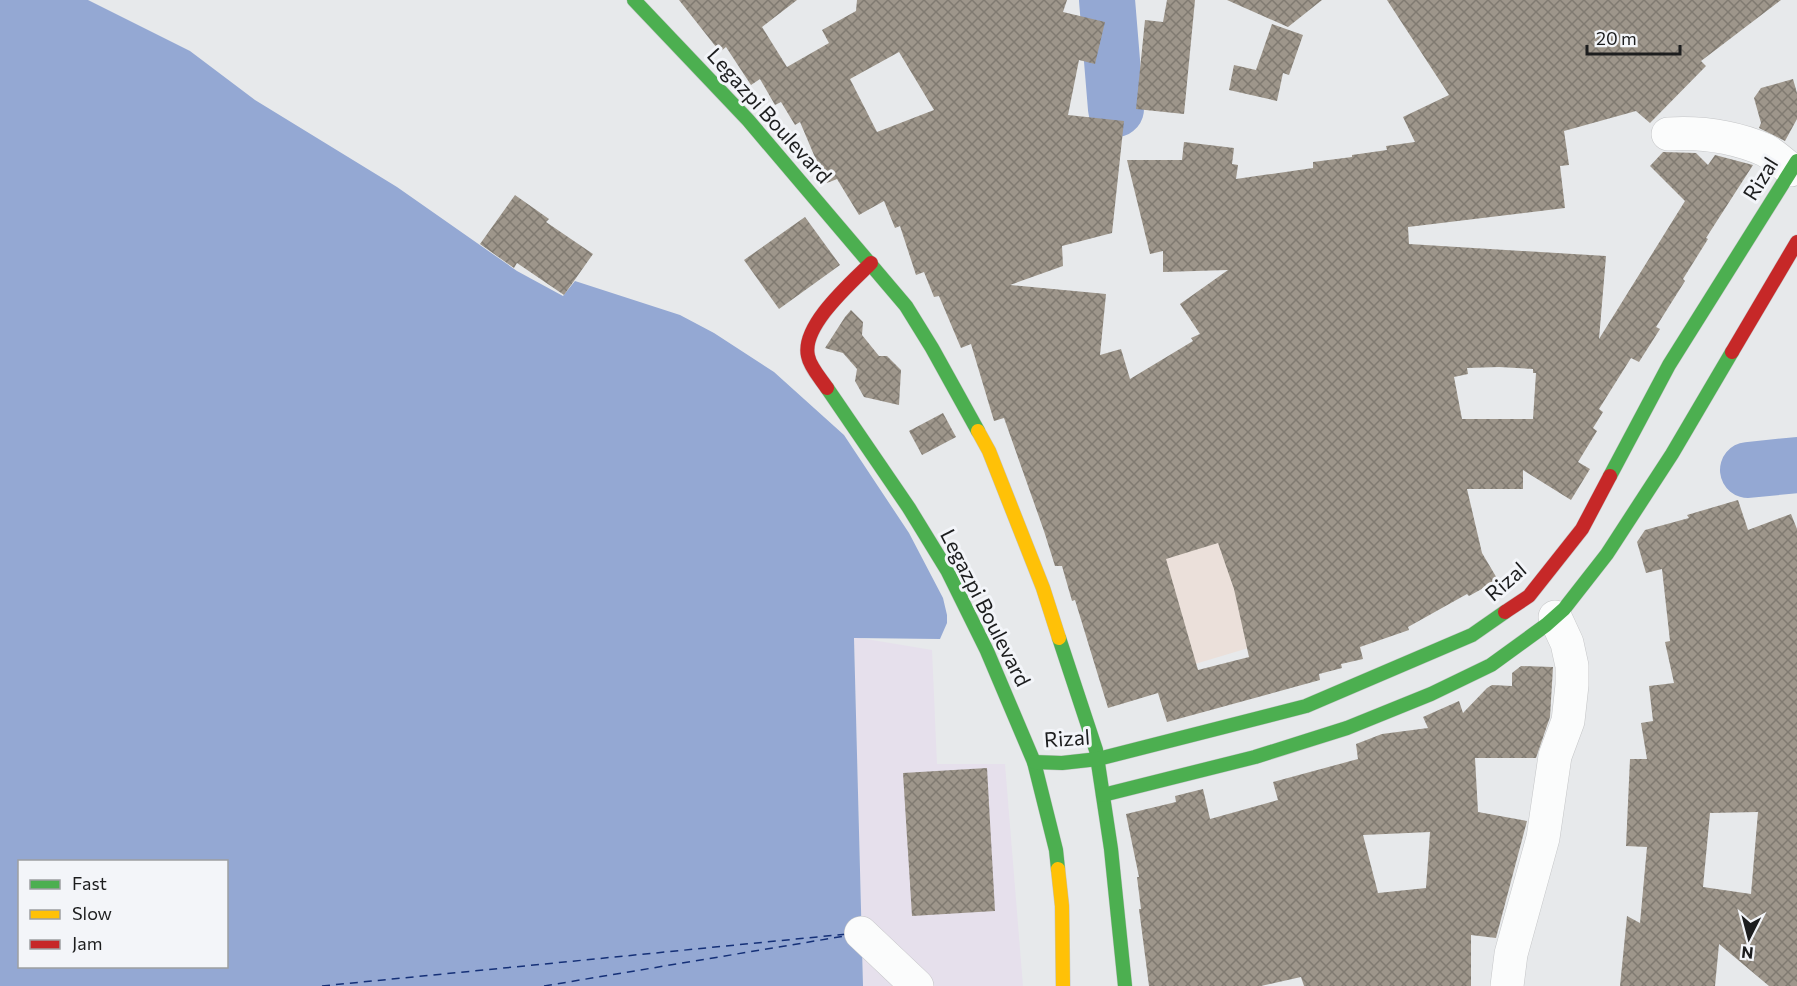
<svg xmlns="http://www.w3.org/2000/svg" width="1797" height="986" viewBox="0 0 1797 986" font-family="Commissioner,sans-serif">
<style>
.industrial{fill:#e6e0ec}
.education{fill:#ebe0da}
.water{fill:#94a8d3;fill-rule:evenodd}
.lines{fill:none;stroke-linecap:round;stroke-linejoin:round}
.river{stroke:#94a8d3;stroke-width:56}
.ferry{stroke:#153077;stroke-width:1.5;stroke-dasharray:8 6;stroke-linecap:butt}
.building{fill:url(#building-cross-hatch);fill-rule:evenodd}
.street-casing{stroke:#c4c5c7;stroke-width:34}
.fast-casing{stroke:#c4c5c7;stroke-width:15}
.slow-casing{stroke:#c4c5c7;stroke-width:15}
.jam-casing{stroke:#c4c5c7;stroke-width:15}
.street{stroke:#fbfcfc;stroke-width:33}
.fast{stroke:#4caf50;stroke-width:14}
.slow{stroke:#ffc107;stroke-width:14}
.jam{stroke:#c62828;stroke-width:14}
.labels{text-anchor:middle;stroke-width:6;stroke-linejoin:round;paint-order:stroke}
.street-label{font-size:21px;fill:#1c1d1e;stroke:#f3f5f9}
</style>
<defs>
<pattern id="building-cross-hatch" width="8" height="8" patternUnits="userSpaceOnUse" patternTransform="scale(1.5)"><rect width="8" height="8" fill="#9e968b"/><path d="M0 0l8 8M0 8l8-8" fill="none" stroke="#807a71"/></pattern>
</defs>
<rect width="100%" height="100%" fill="#e7e9eb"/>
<path class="industrial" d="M854 637 932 650 937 764H1005L1023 986H863Z"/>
<path class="education" d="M1217 429 1299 633 1148 678 1087 477Z"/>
<path class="water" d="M0 0H88L190 51 255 100 397 187 517 271 563 296 575 281 680 315 714 333 774 372 844 435 909 533 943 598 947 615V623L940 639 854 638 863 986H0ZM20 862H226V966H20Z"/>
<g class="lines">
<g class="river">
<path d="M1107 0 1116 109"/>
<path d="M1748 470 1797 465"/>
</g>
<g class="ferry">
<path d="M322 986 847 934"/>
<path d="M544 986 845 936"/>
</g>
</g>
<g class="building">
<path d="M679 0H797L762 27 787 67 829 43 822 30 856 11 857 0H1067L1063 12 1105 22 1095 64 1079 60 1068 115 1124 121 1112 233 1062 246 1063 266 1010 285 1106 294 1100 355 1121 349 1130 379 1193 341 1191 338 1200 334 1180 304 1228 270 1163 272V251L1150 254 1127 160H1182L1184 142 1234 148 1232 164 1238 165 1236 179 1313 168V162L1352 157V155L1387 150 1386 146 1415 142 1403 117 1449 95 1387 0H1781L1701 61 1706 66 1650 123 1636 111 1564 131 1569 165 1560 166 1565 208 1408 227 1409 244 1606 256 1599 339 1685 201 1650 166 1663 152 1696 153 1708 165 1715 155 1753 165 1706 238 1708 239 1683 279 1685 281 1656 327 1660 329 1639 362 1631 358 1599 409 1603 412 1593 428 1597 431 1578 462 1590 469 1571 500 1523 470V489H1467L1482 553 1498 580 1469 596 1467 594 1408 627 1409 630 1360 647 1363 659 1341 664 1342 668 1319 674 1320 680 1167 722 1158 693 1108 708 1075 600 1072 601 1062 566H1055L1044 531 1004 418 994 421 971 344 961 348 939 296 934 297 924 272 916 275 900 226 895 228 884 201 859 215 837 179 827 183 825 181 800 122 795 125 781 102 775 105 760 79 751 85 726 47 720 52ZM899 52 934 110 877 132 850 79ZM1499 367 1533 369V373H1536L1533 419H1462L1454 377 1468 374 1467 368ZM1218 543 1234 589 1249 657 1198 670 1166 559Z"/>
<path d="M1167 0H1195L1184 114 1136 109 1145 20 1163 22Z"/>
<path d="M1227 0H1322L1288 27Z"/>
<path d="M1272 24 1303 35 1289 75 1283 73 1277 101 1229 90 1234 65 1256 70Z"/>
<path d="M1793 79 1797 93V119L1785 141 1759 128 1761 123 1754 98 1761 88Z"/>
<path d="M515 195 549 219 546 222 593 254 564 295 517 263 514 268 480 244Z"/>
<path d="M805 217 840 265 779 309 744 260Z"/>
<path d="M851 310 863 322 862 335 879 356H887L901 370 899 405 864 397 855 381 857 369 843 353 825 348 845 317Z"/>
<path d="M943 413 956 437 922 455 909 431Z"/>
<path d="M1738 500 1748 530 1791 514 1797 529V986H1769L1719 944 1715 986H1620L1627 916 1640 923 1647 847 1626 846 1630 759H1647L1641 723 1653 721 1649 686 1674 683 1665 642 1670 641 1662 569 1646 573 1637 542 1645 530 1689 518 1687 515ZM1758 812 1751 894 1703 887 1710 813Z"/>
<path d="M1521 666 1553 667 1550 717 1536 758H1475L1478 812 1527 821 1496 938 1471 935V986H1304L1301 977 1261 986H1149L1139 909H1141L1137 877H1139L1126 814 1176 802 1175 796 1203 789 1210 819 1278 800 1273 782 1358 759 1356 744 1382 734 1428 728 1423 717 1459 701 1463 713 1487 688 1492 685 1512 686V673ZM1430 832 1426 888 1378 893 1363 835Z"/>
<path d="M987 768 995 911 912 916 903 773Z"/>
</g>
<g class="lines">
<defs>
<g id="street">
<path d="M1668 134C1700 132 1735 137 1765 150 1774 155 1783 163 1791 170"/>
<path d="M861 933 917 986"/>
<path d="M1507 986 1511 954 1543 838 1555 756 1568 721 1572 685V666L1567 643 1555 617"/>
</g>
<g id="fast">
<path d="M634 0 748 120 906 306 932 348 978 431"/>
<path d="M827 388 909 508 947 570 987 651 1034 762 1056 850 1058 869"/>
<path d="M1610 476 1669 365 1797 161"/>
<path d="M1059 638 1096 750 1111 849 1125 986"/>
<path d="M1034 762 1062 763 1098 759 1306 706 1472 635 1505 612"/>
<path d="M1103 795 1255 757 1347 728 1431 694 1491 665 1546 625 1564 609 1607 554 1672 454 1732 352"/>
</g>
<g id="slow">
<path d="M978 431 989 451 1043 588 1059 638"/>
<path d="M1058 869 1062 906 1063 986"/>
</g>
<g id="jam">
<path d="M1732 352 1797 242"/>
<path d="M827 388C821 379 810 367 808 356 801 326 851 283 871 263"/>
<path d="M1505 612 1529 596 1582 529 1610 476"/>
</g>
</defs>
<use href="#street" class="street-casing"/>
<use href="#fast" class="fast-casing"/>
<use href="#slow" class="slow-casing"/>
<use href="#jam" class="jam-casing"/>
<use href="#street" class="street"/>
<use href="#fast" class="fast"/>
<use href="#slow" class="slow"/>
<use href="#jam" class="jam"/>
</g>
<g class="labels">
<g class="street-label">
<text transform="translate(769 116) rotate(48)" y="7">Legazpi Boulevard</text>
<text transform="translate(1761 179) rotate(-58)" y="7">Rizal</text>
<text transform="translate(1506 582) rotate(-41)" y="7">Rizal</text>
<text transform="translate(985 608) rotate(63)" y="7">Legazpi Boulevard</text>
<text transform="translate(1067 739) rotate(-4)" y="7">Rizal</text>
</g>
</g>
<rect x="18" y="860" width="210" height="108" fill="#f3f5f9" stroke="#9d9fa1" stroke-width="1.5"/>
<rect x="30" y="880" width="30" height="9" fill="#4caf50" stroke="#9d9fa1" stroke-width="1.5"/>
<text x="72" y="890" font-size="18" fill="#1c1d1e">Fast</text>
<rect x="30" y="910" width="30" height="9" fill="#ffc107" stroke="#9d9fa1" stroke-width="1.5"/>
<text x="72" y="920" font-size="18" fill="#1c1d1e">Slow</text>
<rect x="30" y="940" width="30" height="9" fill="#c62828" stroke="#9d9fa1" stroke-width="1.5"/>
<text x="72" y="950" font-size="18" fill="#1c1d1e">Jam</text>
<g transform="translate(1749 938) rotate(186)" stroke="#f3f5f9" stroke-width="4.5" paint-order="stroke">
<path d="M0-4.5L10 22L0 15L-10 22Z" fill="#1c1d1e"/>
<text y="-9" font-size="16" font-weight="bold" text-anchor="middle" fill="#1c1d1e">N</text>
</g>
<path d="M1587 45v9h93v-9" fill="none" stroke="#1c1d1e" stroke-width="3"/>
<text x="1596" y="45" font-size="18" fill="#1c1d1e" stroke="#f3f5f9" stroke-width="4.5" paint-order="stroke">20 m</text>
</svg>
